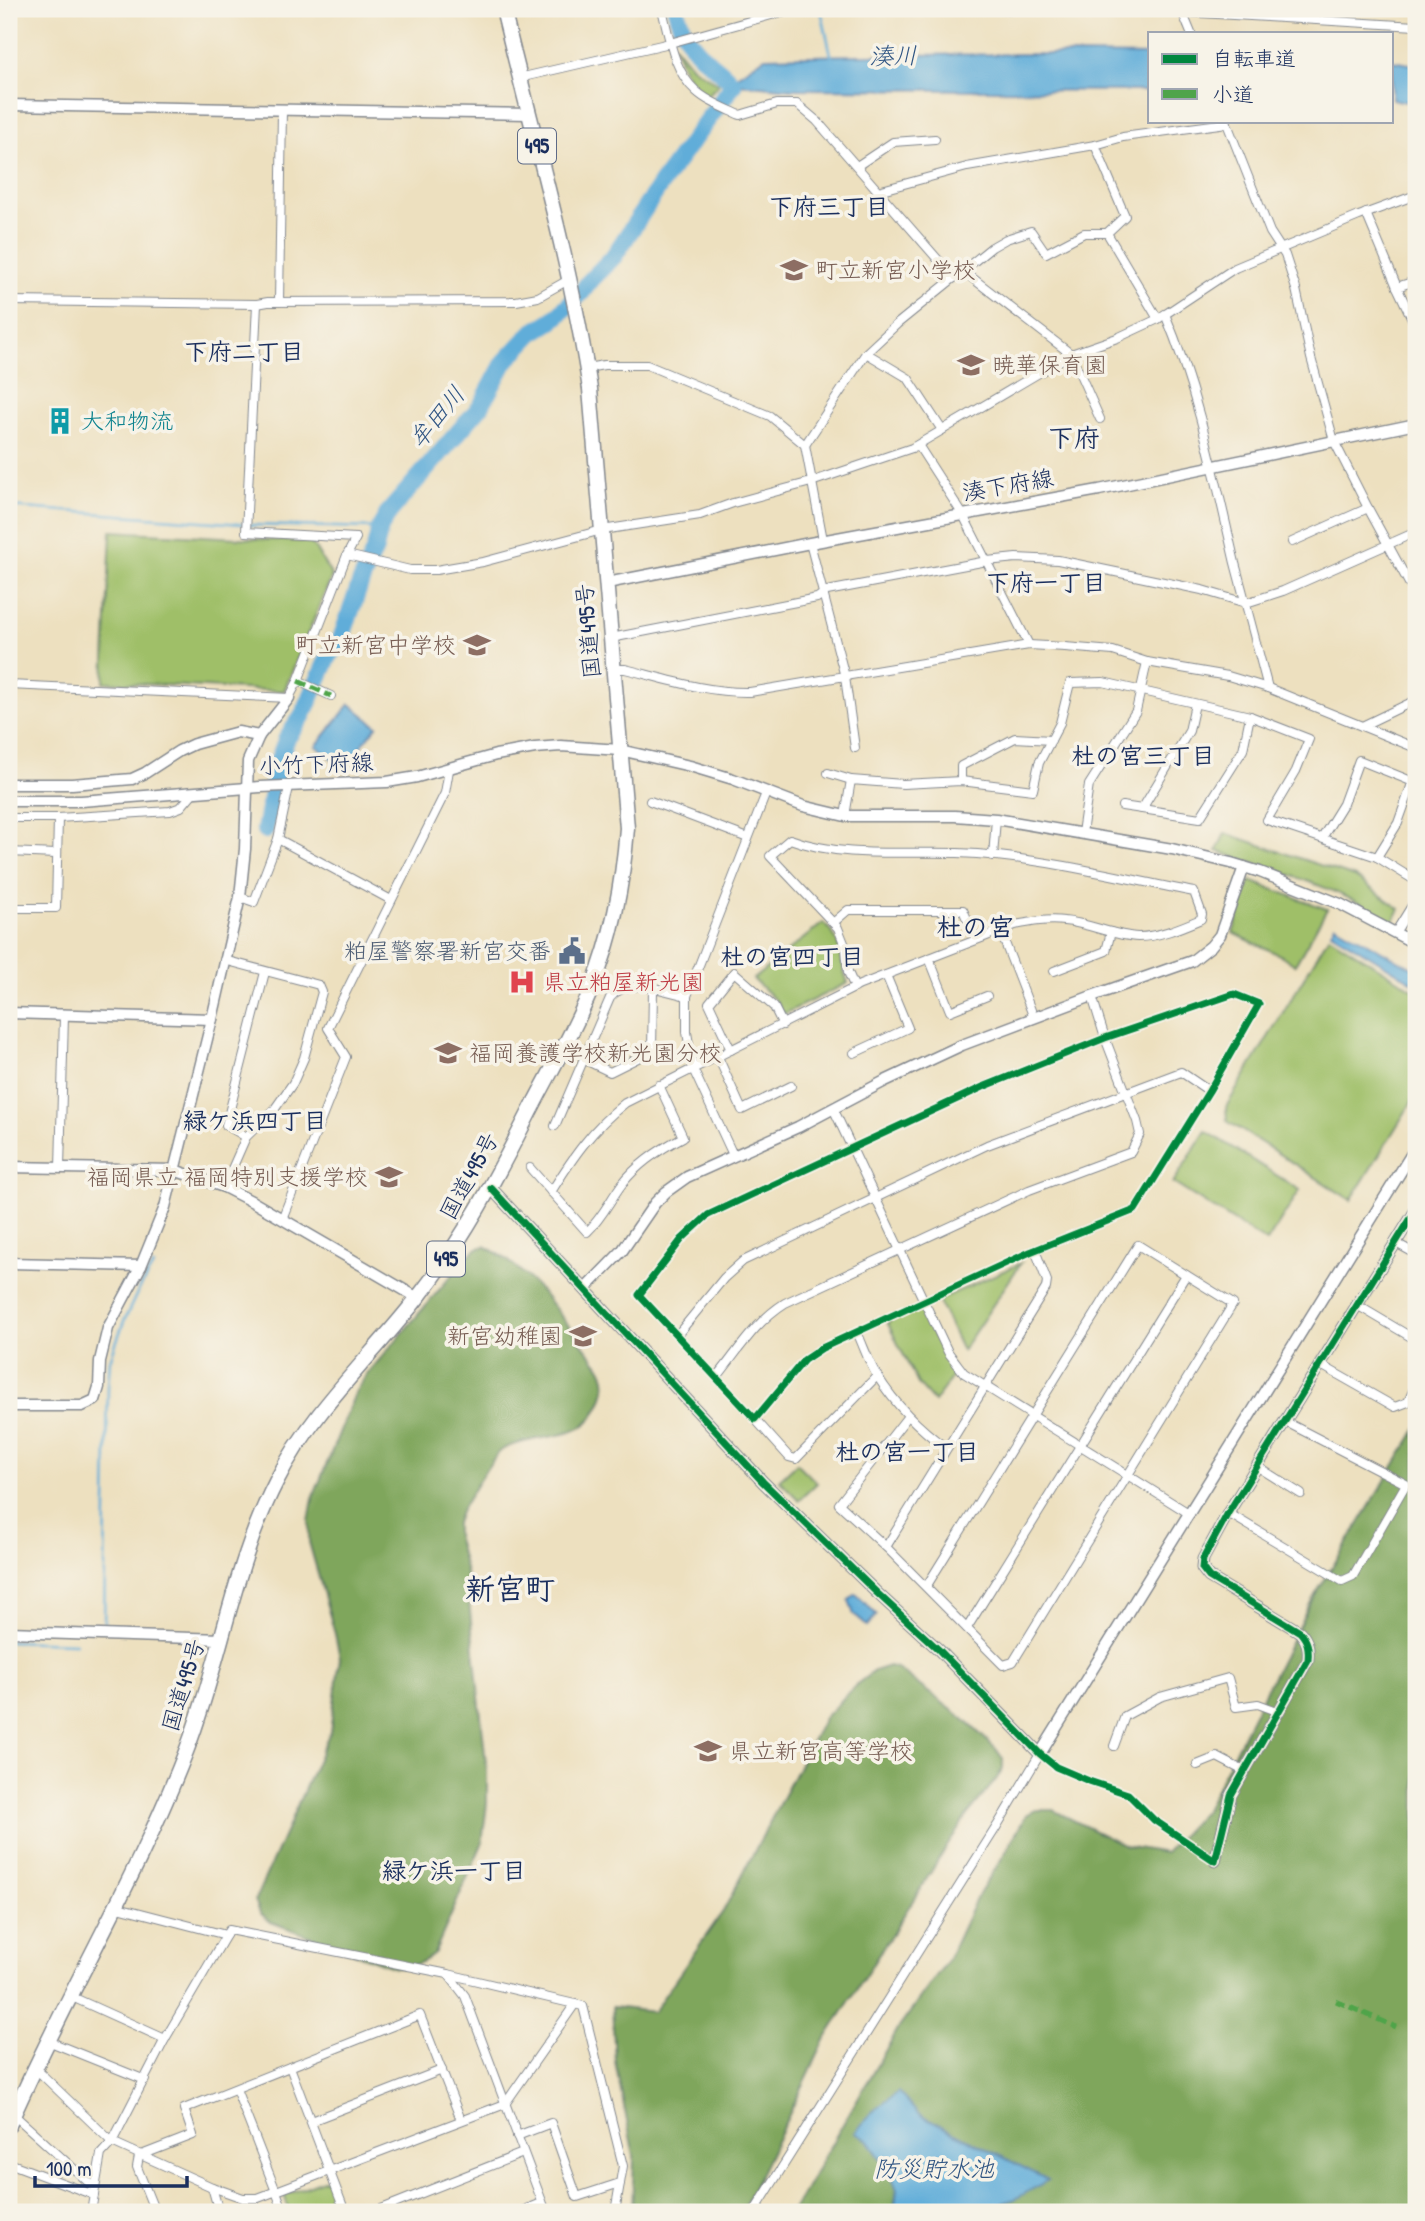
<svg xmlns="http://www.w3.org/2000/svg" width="1425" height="2221" viewBox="0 0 1425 2221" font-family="'Patrick Hand','Klee One',sans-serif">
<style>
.green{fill:#9fbf67;stroke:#5d7762;stroke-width:2}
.forest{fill:#7fa65c;stroke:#4d6a5d;stroke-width:2}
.water{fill:#61add9;stroke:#3e6e9c;stroke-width:2}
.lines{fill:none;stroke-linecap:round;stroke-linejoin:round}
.stream{stroke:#61add9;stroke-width:2.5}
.river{stroke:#61add9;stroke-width:18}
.street-casing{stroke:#84888e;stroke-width:10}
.secondary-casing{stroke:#84888e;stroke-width:13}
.highway-casing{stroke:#84888e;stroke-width:17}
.street{stroke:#fff;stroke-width:8}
.secondary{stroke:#fff;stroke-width:10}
.highway{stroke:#fff;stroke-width:14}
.quiet{stroke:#4fa44a;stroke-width:5;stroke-dasharray:10 5;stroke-linecap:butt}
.cycleway-casing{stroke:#f7f3e8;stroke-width:11}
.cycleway{stroke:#00873e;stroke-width:7}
.labels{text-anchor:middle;stroke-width:7;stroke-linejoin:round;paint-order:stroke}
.shield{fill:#f7f3e8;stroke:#5d6a87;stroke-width:2}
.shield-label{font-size:21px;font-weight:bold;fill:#1b2f5e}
.education-label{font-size:23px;fill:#785e54;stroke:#f7f3e8;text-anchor:start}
.culture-label{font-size:23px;fill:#0d838f;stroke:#f7f3e8;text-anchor:start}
.street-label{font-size:23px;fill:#1b2f5e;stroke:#f7f3e8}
.service-label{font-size:23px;fill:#4e5e75;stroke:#f7f3e8;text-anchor:end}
.health-label{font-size:23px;fill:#be3a42;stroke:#f7f3e8;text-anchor:start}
.water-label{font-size:24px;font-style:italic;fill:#305583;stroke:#f7f3e8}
.neighbourhood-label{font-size:24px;font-weight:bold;fill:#1b2f5e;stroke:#f7f3e8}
.quarter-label{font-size:26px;font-weight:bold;fill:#1b2f5e;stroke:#f7f3e8}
.district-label{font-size:30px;font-weight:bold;fill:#1b2f5e;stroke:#f7f3e8}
</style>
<rect width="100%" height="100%" fill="#f7f3e8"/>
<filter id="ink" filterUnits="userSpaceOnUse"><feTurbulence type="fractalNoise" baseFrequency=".0143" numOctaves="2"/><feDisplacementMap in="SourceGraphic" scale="14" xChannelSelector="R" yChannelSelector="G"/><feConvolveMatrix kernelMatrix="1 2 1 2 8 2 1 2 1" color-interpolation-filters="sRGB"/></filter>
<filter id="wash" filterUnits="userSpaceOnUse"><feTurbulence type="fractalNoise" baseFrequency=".00686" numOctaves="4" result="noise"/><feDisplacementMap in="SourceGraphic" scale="28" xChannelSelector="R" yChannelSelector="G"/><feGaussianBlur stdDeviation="1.57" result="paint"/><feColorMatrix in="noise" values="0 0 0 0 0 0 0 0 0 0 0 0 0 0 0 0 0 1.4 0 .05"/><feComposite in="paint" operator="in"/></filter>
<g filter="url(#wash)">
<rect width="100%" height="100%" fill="#ede0bf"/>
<g class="green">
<path d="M674 45 692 67 719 84 707 96C686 81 683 69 674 45Z"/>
<path d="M111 531 311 542 332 576 284 691 104 682Z"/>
<path d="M1225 833 1355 877 1400 909 1393 922C1338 887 1279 872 1217 851Z"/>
<path d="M1250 881 1327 909 1295 965 1282 956 1233 933Z"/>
<path d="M823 923C845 942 838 960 848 983L784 1014 776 1001 753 979Z"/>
<path d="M1329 936 1416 991V1095L1351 1200 1227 1121 1226 1107Z"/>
<path d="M1206 1131 1300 1190 1267 1242 1173 1183Z"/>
<path d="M1021 1263 962 1351 938 1300Z"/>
<path d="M919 1308 955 1373 934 1402 918 1384 887 1322Z"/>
<path d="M797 1463 817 1483 799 1500 779 1480Z"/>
<path d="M328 2178 341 2212H290L284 2195Z"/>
</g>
<g class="forest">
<path d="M485 1246C534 1271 565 1323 599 1365 607 1377 607 1386 602 1400 585 1442 554 1432 517 1444 513 1445 506 1447 502 1450 493 1456 467 1500 460 1512L456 1523V1535L466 1573 487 1773V1803L482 1844 434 1954C423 1964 410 1967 395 1968L271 1922 260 1913 255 1900 330 1732 340 1658 335 1634 309 1542V1521L313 1498 356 1391 368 1373 469 1255 476 1249Z"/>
<path d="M1416 1430V2212H947L951 2209 978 2210 1048 2180 919 2115 869 2140 891 2175 897 2190 894 2212H792L898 2029 947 1961 976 1899 1007 1850 1026 1815 1036 1810H1053L1125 1846 1165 1853 1205 1810 1311 1602Z"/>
<path d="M889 1666 896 1668 964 1719 996 1749 1003 1759V1768L996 1780 967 1815 826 2038 742 2212H632L634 2156 615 2061 612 2007 653 2012 724 1910 824 1718 857 1684 874 1671Z"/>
</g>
<g class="water">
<path d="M1077 54 1150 55V91L793 89 726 83 765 57 861 55Z"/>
<path d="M1392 61 1416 65V104L1392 99Z"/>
<path d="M350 704 377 726 344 768 316 746Z"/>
<path d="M1335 925 1416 970V984L1331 932Z"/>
<path d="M856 1594 877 1615 867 1626 854 1615 849 1600Z"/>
<path d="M898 2092 919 2115 1048 2180 1015 2199 978 2210 952 2209 947 2212H894L897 2190 891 2175 869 2141 855 2133 871 2113Z"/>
</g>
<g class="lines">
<g class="stream">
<path d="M821 10 832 59"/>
<path d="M9 507 243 524"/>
<path d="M249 525 380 528"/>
<path d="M104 1625 108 1387 110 1360 124 1321 138 1291 153 1266"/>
<path d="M9 1641 76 1643"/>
</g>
<g class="river">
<path d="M676 9C681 29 692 48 708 61 718 70 726 74 733 85"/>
<path d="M265 830 278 761 287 738 303 715 328 658 341 639 360 584 375 549 380 528 389 512 481 406 504 363 532 333 553 320 582 292 588 283 614 256 662 182 733 85"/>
</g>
</g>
</g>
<g filter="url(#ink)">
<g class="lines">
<defs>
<g id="street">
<path d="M662 9C669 36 673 71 696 91 708 102 725 108 740 115L777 104H797L817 121 954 278"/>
<path d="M999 9 1182 12 1416 26"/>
<path d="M1181 9 1191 33"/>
<path d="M519 78 670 43 793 9"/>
<path d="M1226 121 1270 232 1285 255 1296 289 1311 358 1334 441 1368 508 1416 596"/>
<path d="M1095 145 1125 216 1107 233"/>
<path d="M857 166 893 142 935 139"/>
<path d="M878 191 967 167 1095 145 1123 137 1227 123"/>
<path d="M1366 213 1397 287"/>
<path d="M962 270 1071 354 1100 419"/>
<path d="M1416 275 1415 281 1397 287 1416 327"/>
<path d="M9 301 257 304 268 302 516 301 538 297 570 279"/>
<path d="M279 302 282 111"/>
<path d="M1165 314C1199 395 1215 478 1235 563 1246 604 1257 646 1268 688"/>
<path d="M866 353 908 378 942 430"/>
<path d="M587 368 604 365H647L770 416 805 445 823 540"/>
<path d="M805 445 866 353 897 324 992 247 1006 239 1031 231 1046 253 1084 233H1107L1158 319"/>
<path d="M918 445 963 515 1029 645"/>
<path d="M1292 542 1368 508"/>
<path d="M810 543 845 677 855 748"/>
<path d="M347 555 410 570H436L483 562 602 530 700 515 733 503 811 482 912 448 1071 354 1117 338 1158 319 1235 268 1359 216 1416 195"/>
<path d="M611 638 817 598 827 591 987 561 1016 558 1058 560 1202 590 1246 603 1283 591 1416 532"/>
<path d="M614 669H625C665 679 708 693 750 692L1029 645 1065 647 1113 651 1147 662 1228 676 1268 688 1416 748"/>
<path d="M298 681 331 696"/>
<path d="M9 685 289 698 298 681 347 555 356 538 246 532 257 304"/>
<path d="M1195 704 1189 731 1142 809 1200 818 1243 750 1250 716"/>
<path d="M1362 726 1416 700"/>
<path d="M828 773 851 780"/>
<path d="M961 781V766L1015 738 1051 740"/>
<path d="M650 801 748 838"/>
<path d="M1122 806 1142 809"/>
<path d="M845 816 851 780 903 784 961 781 1033 790 1039 763 1060 723 1070 683 1103 682 1250 716 1309 739 1296 771 1267 820 1377 857 1416 881"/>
<path d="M9 818H58L170 811 181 807 193 793"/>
<path d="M1082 833 1089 785 1136 711 1147 662"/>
<path d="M1322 838 1343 804 1359 760 1416 783"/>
<path d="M278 839 391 900"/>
<path d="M9 852 56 854"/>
<path d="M993 856 996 819"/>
<path d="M1377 857 1398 823 1413 781"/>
<path d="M240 897 254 902 278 839 289 787"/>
<path d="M9 908H56L58 818"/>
<path d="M833 923 848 910H963L976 939"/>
<path d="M1000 930 1034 1018"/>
<path d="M1395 933 1416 899"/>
<path d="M929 958 950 1011 987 996"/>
<path d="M224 960 319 985 322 992 304 1058 293 1083 274 1110 246 1137 224 1187"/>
<path d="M1054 971 1106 951 1111 932"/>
<path d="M1234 994 1259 1004 1209 1091 1135 1210 1030 1252 822 1348 804 1360 755 1419 639 1295 682 1239 708 1215 983 1087 1105 1038Z"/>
<path d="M731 1050 709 1003 734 972 774 1007 783 1025"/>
<path d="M854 1053 908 1028 886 975"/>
<path d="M718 1057 742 1110 791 1086"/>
<path d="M585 1060 610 1072 652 1051 653 989"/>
<path d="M833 1108 948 1352 964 1373 1190 1514"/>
<path d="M555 1126 610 998C627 976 664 991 687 996"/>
<path d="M246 1137 226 1125 265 972"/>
<path d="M733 1155 693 1069 687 1032V996L766 793"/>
<path d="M60 1168 64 1016"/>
<path d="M530 1168 587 1232C602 1218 610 1200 622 1184 638 1163 660 1149 683 1137L659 1085"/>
<path d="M551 1192C573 1157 592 1129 625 1103L860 985 1015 925C1031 922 1047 919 1064 921 1089 923 1113 936 1138 937 1159 937 1182 927 1201 919L1202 914 1194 892C1122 878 1050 860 977 854 915 849 849 861 790 839L770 856 838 928 846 948 848 972 855 988"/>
<path d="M282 1219 346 1057 328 1028 445 793 449 770"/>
<path d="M1396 1243 1416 1254"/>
<path d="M1357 1305 1416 1340"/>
<path d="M857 1332C864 1347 869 1364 878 1377 895 1404 920 1429 946 1448"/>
<path d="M678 1334 724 1278 743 1261 987 1145 1181 1072 1209 1091"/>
<path d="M1321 1365 1395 1407 1408 1402 1416 1384"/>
<path d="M717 1377C738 1351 756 1321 785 1303L1029 1190 1131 1152 1140 1134 1137 1121 1105 1038 1092 996"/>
<path d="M908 1416 839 1504 886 1547 1003 1665 1013 1662 1233 1304 1138 1245 926 1587"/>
<path d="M755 1419 789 1457 796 1459 877 1376"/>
<path d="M1258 1467 1301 1494"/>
<path d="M1228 1513 1342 1581 1353 1576 1406 1484 1286 1422"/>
<path d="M886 1547 1046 1288 1047 1281 1035 1250"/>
<path d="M967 1628 1186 1275"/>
<path d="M1114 1746 1125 1716 1160 1697 1228 1678 1236 1707 1258 1704 1277 1711"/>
<path d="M1197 1765 1217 1757 1244 1771"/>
<path d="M114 1906 226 1935"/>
<path d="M448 1974 583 2006 623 2166 615 2212"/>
<path d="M70 1996 165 2039"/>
<path d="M48 2041 145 2080"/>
<path d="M290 2067 345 2212"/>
<path d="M35 2068 112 2142 212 2187 243 2198H258L505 2104 575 2004"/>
<path d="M236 2089 284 2212"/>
<path d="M13 2114 95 2188"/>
<path d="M311 2121 442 2070"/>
<path d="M517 2136 551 2123 577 2197 620 2183"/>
<path d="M139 2156 193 2135 184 2109 420 2015 461 2120"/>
<path d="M139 2156 137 2167 155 2212"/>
<path d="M9 2163 94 2195"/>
<path d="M212 2187 219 2212"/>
<path d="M9 2212H10"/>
<path d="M91 2212 101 2154 112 2142 165 2039 229 1930 448 1974 465 1996 546 2212"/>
<path d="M374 2212 523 2153"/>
<path d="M520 2212 542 2203"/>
<path d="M754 2212 997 1826 1040 1754 1056 1767 1089 1781 1128 1794 1154 1820 1215 1861"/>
</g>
<g id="secondary">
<path d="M9 105 529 114"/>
<path d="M607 583 810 543 1099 490 1416 424"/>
<path d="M9 784H72L132 779 145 773 179 751 194 744 238 732 259 736"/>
<path d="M9 801H81L260 787 387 782 417 777 496 755 535 748 561 746 620 750 690 766 733 779 803 806 845 816H955L996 819 1172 849 1231 863 1260 872 1340 904 1416 944"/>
<path d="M9 1013 212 1019"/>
<path d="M9 1167 174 1170 224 1187 253 1202 418 1298"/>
<path d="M491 1188 763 1482 877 1593 939 1650 1040 1754 1416 1147"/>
<path d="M9 1263 141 1266"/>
<path d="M585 1289 622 1251 655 1203 666 1192 687 1177 798 1127 885 1081 962 1045 1092 996 1192 961 1211 946 1220 935 1244 867"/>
<path d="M9 1406H82L95 1400 99 1387 100 1361 108 1328 141 1266 165 1207 212 1019 240 897 245 849 248 761 259 736 289 698"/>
<path d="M9 1632 222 1639"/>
<path d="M1215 1861 1231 1795 1308 1660C1309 1648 1308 1641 1300 1632L1209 1577 1202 1568 1203 1559 1228 1513 1416 1210"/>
</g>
<path id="highway" d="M9 2125C64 1998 137 1879 187 1749 221 1661 233 1565 277 1480 313 1409 371 1358 419 1296 463 1240 496 1178 528 1115 550 1072 575 1030 593 985 613 936 623 881 627 828L590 389C570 260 533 135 503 9"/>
</defs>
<use href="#street" class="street-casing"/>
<use href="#secondary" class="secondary-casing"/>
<use href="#highway" class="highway-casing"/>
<use href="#street" class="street"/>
<use href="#secondary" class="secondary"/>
<use href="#highway" class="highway"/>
<g class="quiet">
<path d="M298 681 331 696"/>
<path d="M1336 2001 1396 2027"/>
</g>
<defs>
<g id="cycleway">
<path d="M1234 994 1259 1004 1209 1091 1135 1210 1030 1252 822 1348 804 1360 755 1419 639 1295 682 1239 708 1215 983 1087 1105 1038Z"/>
<path d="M491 1188 763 1482 877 1593 939 1650 1040 1754 1056 1767 1089 1781 1128 1794 1154 1820 1215 1861 1231 1795 1308 1660C1309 1648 1308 1641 1300 1632L1209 1577 1202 1568 1203 1559 1228 1513 1416 1210"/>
</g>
</defs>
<use href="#cycleway" class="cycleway-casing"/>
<use href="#cycleway" class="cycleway"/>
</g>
</g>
<defs>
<symbol id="school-bare" viewBox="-9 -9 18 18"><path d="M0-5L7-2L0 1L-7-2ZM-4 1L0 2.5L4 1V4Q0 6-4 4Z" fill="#8d6e63" stroke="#f7f3e8" stroke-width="2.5" paint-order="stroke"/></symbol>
<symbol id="building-bare" viewBox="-9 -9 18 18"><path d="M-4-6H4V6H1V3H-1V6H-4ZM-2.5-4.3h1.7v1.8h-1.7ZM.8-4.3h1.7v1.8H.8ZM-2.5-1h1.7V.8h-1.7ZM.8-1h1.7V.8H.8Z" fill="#0f9aa8" stroke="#f7f3e8" stroke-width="2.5" paint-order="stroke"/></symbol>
<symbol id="civic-bare" viewBox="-9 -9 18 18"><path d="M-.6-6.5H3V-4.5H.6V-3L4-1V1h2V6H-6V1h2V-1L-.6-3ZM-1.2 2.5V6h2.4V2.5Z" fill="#5c6f8a" stroke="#f7f3e8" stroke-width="2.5" paint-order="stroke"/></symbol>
<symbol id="hospital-bare" viewBox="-9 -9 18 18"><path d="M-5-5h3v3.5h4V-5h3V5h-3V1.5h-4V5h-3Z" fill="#e0444e" stroke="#f7f3e8" stroke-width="2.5" paint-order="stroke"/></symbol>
</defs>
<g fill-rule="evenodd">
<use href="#school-bare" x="775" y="251" width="38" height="38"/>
<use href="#school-bare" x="952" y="346" width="38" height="38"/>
<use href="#building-bare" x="41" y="402" width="38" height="38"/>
<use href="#school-bare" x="458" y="626" width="38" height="38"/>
<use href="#civic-bare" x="553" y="932" width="38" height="38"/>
<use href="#hospital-bare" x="503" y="963" width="38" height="38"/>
<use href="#school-bare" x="429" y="1034" width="38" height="38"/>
<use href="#school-bare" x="370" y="1158" width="38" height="38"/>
<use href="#school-bare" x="564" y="1317" width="38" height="38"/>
<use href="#school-bare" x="689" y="1732" width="38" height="38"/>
</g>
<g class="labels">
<g class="shield">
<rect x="518" y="128.5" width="38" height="35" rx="5"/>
<rect x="427" y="1241.5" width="38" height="35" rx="5"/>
</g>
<g class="shield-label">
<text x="537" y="153">495</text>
<text x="446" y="1266">495</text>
</g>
<g class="education-label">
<text x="815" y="278">町立新宮小学校</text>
<text x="992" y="373">暁華保育園</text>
<text x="456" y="653" text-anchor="end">町立新宮中学校</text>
<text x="469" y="1061">福岡養護学校新光園分校</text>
<text x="368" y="1185" text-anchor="end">福岡県立 福岡特別支援学校</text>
<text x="562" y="1344" text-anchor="end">新宮幼稚園</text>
<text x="729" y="1759">県立新宮高等学校</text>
</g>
<g class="culture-label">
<text x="81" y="429">大和物流</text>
</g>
<g class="street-label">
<text transform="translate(1008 485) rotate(-10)" y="8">湊下府線</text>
<text transform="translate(588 631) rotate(-95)" y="8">国道495号</text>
<text transform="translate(316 764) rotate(-2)" y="8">小竹下府線</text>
<text transform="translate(469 1176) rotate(-61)" y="8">国道495号</text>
<text transform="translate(183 1685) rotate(-73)" y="8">国道495号</text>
</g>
<g class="service-label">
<text x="551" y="959">粕屋警察署新宮交番</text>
</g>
<g class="health-label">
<text x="543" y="990">県立粕屋新光園</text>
</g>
<g class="water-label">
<text transform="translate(893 56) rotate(-1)" y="8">湊川</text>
<text transform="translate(437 417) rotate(-50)" y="8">牟田川</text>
<text x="934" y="2177">防災貯水池</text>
</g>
<g class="neighbourhood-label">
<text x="829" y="215">下府三丁目</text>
<text x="244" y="360">下府二丁目</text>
<text x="1046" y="591">下府一丁目</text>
<text x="1143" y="764">杜の宮三丁目</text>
<text x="792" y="965">杜の宮四丁目</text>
<text x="255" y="1129">緑ケ浜四丁目</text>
<text x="907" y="1460">杜の宮一丁目</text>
<text x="454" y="1879">緑ケ浜一丁目</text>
</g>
<g class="quarter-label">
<text x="1074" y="447">下府</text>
<text x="975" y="936">杜の宮</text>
</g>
<g class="district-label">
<text x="510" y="1599">新宮町</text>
</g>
</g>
<rect width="1425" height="2221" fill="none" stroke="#f7f3e8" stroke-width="35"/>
<rect x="1148" y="32" width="245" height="91" fill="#f7f3e8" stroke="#9fa5b1" stroke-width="2"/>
<rect x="1162" y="54" width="35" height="10" fill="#00873e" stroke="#9fa5b1" stroke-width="2"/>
<text x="1212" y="66" font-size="21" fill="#1b2f5e">自転車道</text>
<rect x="1162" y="89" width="35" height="10" fill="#4fa44a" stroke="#9fa5b1" stroke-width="2"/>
<text x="1212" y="102" font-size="21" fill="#1b2f5e">小道</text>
<path d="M35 2176v10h152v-10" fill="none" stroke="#1b2f5e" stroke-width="3.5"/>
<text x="46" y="2176" font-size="21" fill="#1b2f5e" stroke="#f7f3e8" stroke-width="5" paint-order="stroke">100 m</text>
</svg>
